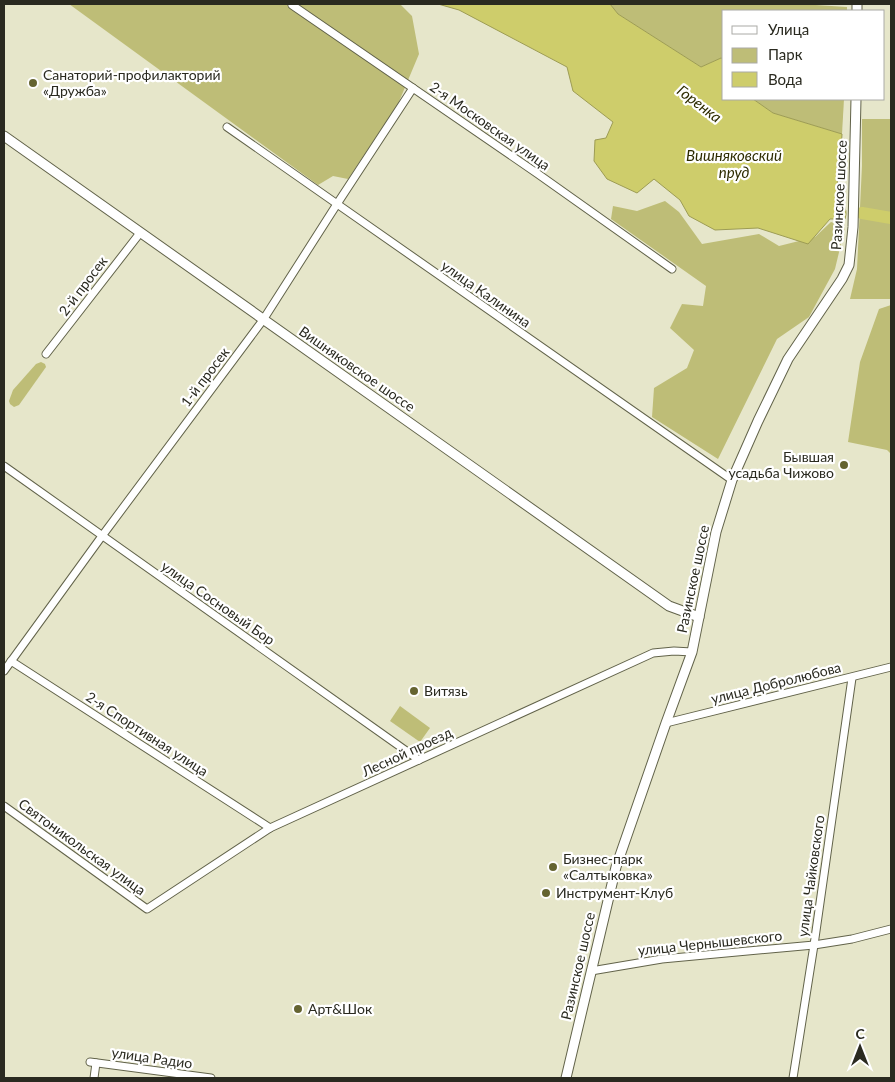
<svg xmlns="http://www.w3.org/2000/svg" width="895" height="1082" viewBox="0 0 895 1082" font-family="Lato,sans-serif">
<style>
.green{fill:#bebd77}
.water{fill:#cecd6b;stroke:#9d9c54}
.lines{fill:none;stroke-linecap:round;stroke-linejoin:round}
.river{stroke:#cecd6b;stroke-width:12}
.street-casing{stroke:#62634a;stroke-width:9}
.secondary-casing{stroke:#62634a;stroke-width:11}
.street{stroke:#fff;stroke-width:7}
.secondary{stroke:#fff;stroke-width:9}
.poi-dot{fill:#656431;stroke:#fff;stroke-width:2}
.labels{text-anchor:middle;stroke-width:4.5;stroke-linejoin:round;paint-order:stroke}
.poi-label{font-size:14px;fill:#2a2a20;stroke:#fff;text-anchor:start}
.street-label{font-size:14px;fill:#2a2a20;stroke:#fff}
.water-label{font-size:15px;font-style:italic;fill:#2d2b00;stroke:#fff}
</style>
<rect width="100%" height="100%" fill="#e6e6ca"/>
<g class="green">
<path d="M69 4H400L412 16 419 54 398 104 348 179 333 176 318 185Z"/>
<path d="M610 4H800L847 7V11H724V59L721 58 701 67 618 14Z"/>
<path d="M753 99H844L842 134 773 113Z"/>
<path d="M862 119H891V299H850L857 269 862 166Z"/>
<path d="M665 201 679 212 702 244 759 234 779 246 815 237 831 222 845 227 835 269 809 317 777 339 718 459 652 417 654 388 687 368 694 350 670 328 682 304 703 306 706 286 611 219 613 206 637 211Z"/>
<path d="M891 305V454L887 450 848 442 860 362 879 309Z"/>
<path d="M41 362 45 364 46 367 19 405 14 407 10 404 9 401 13 390 36 364Z"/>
<path d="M400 706 430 728 420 742 390 721Z"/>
</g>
<path class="water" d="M438 4H610L618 14 701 67 721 58 724 59V99H753L773 113 842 134C842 153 837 172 837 190 837 205 850 205 845 219H830L808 244 758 228 715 230 689 216 680 200 654 179 637 193 607 179 594 161 595 140 606 138 613 122 573 91 567 67 459 10Z"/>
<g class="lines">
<path class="river" d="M862 213 891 218"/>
<defs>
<g id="street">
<path d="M292 5 538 174 672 269"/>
<path d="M227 127 732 480"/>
<path d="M46 354 140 233"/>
<path d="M4 466 419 760"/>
<path d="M11 661 270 828"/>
<path d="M4 671 102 536 263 320 337 204 413 88"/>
<path d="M666 723 891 667"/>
<path d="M4 806 147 909 270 828 653 653 674 651 692 652"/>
<path d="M591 971 662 959 814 945 852 939 891 929"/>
<path d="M90 1062 211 1078"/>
<path d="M94 1078 96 1063"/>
<path d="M793 1078 814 945 852 678"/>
</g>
<g id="secondary">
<path d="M857 11V4"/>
<path d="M4 136 669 606 699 617"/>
<path d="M566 1078 616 867 666 723 692 652 716 532 732 480 758 421 788 359 842 279 849 265 853 227 856 99"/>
</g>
</defs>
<use href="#street" class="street-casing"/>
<use href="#secondary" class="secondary-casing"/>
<use href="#street" class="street"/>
<use href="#secondary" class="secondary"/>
</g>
<g class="poi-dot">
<circle cx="33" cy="83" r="5"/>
<circle cx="844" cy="465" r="5"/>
<circle cx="414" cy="691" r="5"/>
<circle cx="553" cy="867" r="5"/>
<circle cx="546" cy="893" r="5"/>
<circle cx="298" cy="1009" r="5"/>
</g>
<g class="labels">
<g class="poi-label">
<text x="43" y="80">Санаторий-профилакторий<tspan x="43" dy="16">«Дружба»</tspan></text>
<text x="834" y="462" text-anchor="end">Бывшая<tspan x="834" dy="16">усадьба Чижово</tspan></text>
<text x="424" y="696">Витязь</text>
<text x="563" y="864">Бизнес-парк<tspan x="563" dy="16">«Салтыковка»</tspan></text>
<text x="556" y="898">Инструмент-Клуб</text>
<text x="308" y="1014">Арт&amp;Шок</text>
</g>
<g class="street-label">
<text transform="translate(490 126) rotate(35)" y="5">2-я Московская улица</text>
<text transform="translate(839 195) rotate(-87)" y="5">Разинское шоссе</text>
<text transform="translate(83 286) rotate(-53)" y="5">2-й просек</text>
<text transform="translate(486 294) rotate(35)" y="5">улица Калинина</text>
<text transform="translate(357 369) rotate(35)" y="5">Вишняковское шоссе</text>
<text transform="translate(205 377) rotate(-53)" y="5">1-й просек</text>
<text transform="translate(693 579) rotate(-78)" y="5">Разинское шоссе</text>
<text transform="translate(218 603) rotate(35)" y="5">улица Сосновый Бор</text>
<text transform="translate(776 683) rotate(-14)" y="5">улица Добролюбова</text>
<text transform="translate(147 734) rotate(33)" y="5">2-я Спортивная улица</text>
<text transform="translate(407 752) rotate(-25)" y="5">Лесной проезд</text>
<text transform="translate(82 847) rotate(36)" y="5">Святоникольская улица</text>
<text transform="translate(811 876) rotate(-82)" y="5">улица Чайковского</text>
<text transform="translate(710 943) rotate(-6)" y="5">улица Чернышевского</text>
<text transform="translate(578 966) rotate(-77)" y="5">Разинское шоссе</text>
<text transform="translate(152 1058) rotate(8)" y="5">улица Радио</text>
</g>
<g class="water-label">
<text transform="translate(699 104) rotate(37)" y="5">Горенка</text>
<text x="734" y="161">Вишняковский<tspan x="734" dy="17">пруд</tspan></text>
</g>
</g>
<rect width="895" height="1082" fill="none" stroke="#2a2a20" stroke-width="10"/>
<rect x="722" y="10" width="162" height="90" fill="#ffffff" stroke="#aaaaa6"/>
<rect x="732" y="26" width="25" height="8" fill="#ffffff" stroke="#aaaaa6"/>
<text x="768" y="35" font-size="15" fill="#2a2a20">Улица</text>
<rect x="732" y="48" width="25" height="15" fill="#bebd77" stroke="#aaaaa6"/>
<text x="768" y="60" font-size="15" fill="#2a2a20">Парк</text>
<rect x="732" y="72" width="25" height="15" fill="#cecd6b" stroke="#aaaaa6"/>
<text x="768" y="85" font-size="15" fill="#2a2a20">Вода</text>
<g transform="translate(860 1047)" stroke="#ffffff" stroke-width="4" paint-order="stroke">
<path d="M0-4L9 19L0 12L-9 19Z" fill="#2a2a20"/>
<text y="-8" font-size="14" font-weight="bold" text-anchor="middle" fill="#2a2a20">С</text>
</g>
</svg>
